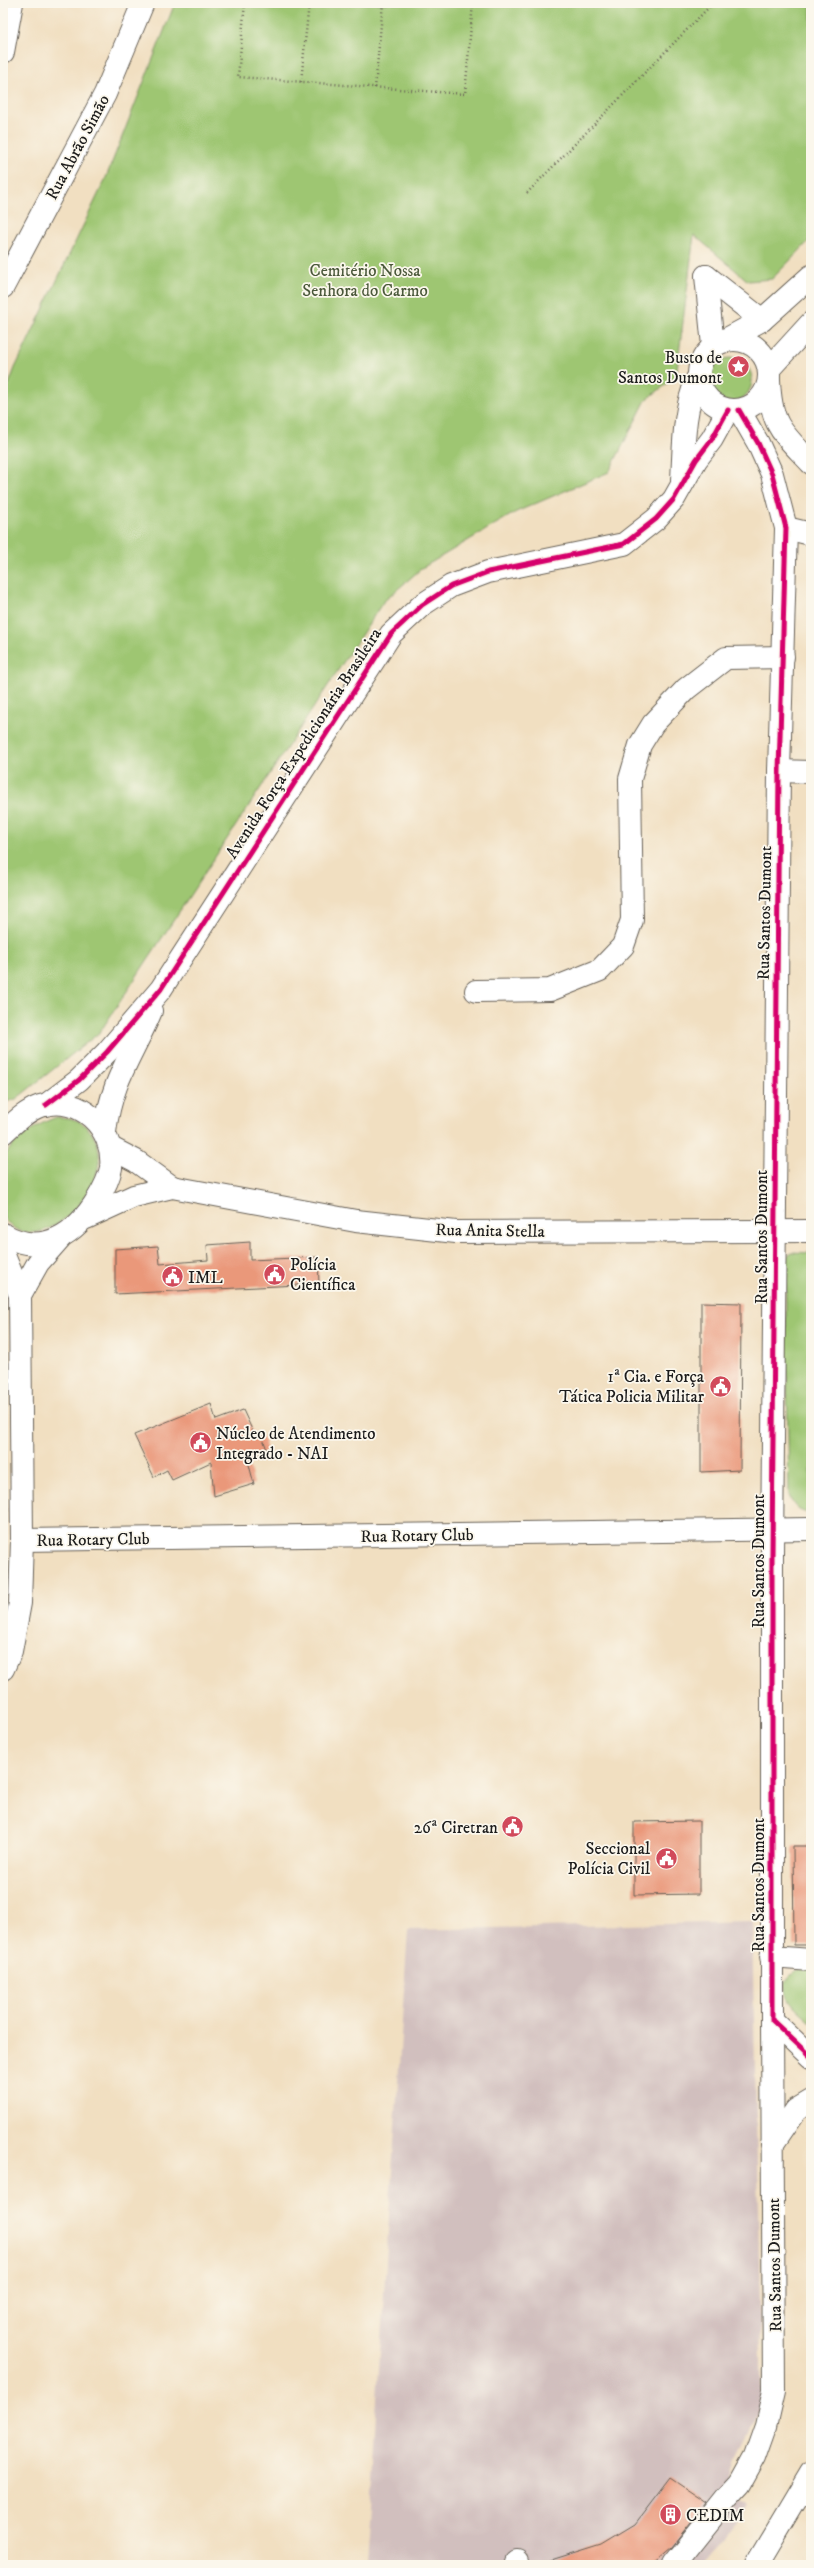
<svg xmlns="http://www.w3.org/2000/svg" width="814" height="2568" viewBox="0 0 814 2568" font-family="'IM FELL DW Pica',serif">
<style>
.industrial{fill:#d1bfbe}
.green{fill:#9ec672;stroke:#5d7147}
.building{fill:#ea987a}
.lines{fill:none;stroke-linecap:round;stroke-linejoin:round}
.minor-casing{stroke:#676056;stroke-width:24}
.highway-casing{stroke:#676056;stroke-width:24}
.path{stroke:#676056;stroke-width:2.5;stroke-dasharray:1 3;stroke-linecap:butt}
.minor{stroke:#fff;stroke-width:22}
.highway{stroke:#fff;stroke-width:22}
.cycleway-casing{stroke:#fbf7ec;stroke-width:8}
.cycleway{stroke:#d6006c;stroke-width:5}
.labels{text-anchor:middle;stroke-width:3.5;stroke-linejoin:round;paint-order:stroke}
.street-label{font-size:17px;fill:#1c1c1c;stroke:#fbf7ec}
.park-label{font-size:17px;fill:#4a583a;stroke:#fbf7ec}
.poi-label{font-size:17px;fill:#1c1c1c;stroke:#fbf7ec;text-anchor:end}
</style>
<rect width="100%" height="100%" fill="#fbf7ec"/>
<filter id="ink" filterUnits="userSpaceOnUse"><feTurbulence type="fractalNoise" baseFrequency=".025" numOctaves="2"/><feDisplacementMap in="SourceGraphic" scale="8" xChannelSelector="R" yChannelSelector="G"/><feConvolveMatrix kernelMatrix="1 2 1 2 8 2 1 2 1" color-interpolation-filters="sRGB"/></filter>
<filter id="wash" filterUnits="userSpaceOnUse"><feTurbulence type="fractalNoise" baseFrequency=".012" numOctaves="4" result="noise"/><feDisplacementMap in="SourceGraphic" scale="16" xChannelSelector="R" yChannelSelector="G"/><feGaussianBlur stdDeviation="0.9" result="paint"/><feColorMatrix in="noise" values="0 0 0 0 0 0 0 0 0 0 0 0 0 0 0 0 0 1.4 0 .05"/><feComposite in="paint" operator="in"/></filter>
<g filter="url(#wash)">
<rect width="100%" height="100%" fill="#f1dfc1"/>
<path class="industrial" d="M752 1922 762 2409 736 2460 726 2498 746 2504 722 2545 703 2565H366L408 1930Z"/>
<g class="green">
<path d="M175 3H811V239L772 279 748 281 694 235 676 377 646 400 609 472 516 512 422 568 383 602 100 1032 16 1099 3 1103V400L15 368 105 180Z"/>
<circle cx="730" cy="380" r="22"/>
<path d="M57 1117C75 1118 85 1121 94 1137 121 1182 37 1268 3 1217 3 1206 0 1166 4 1158 12 1140 39 1123 57 1117Z"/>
<path d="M791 1252 811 1253V1513C799 1513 793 1506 789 1495L785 1259Z"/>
<path d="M811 1966V2022C804 2016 794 2008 789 2000 776 1981 795 1969 811 1966Z"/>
</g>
<g id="blocks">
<g class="building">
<path d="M250 1242V1260L318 1257 319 1284 115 1294V1249L158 1246 160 1264 208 1260 207 1245Z"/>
<path d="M701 1302 741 1303 740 1470 701 1472Z"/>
<path d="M211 1404 216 1420 243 1410 255 1436 261 1433 267 1450 248 1461 254 1484 214 1496 211 1462 172 1480 167 1470 154 1477 134 1435Z"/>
<path d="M699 1821V1894L634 1895V1822Z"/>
<path d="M793 1846H811V1945H794Z"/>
<path d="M670 2478 707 2503 671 2548 651 2565H549L548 2561 602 2544 635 2524Z"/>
</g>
</g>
</g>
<g filter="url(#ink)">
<use href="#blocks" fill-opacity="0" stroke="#676056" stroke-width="1"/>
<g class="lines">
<defs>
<g id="minor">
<path d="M3 52 12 3"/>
<path d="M706 276 762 320"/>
<path d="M706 276 713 346"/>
<path d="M3 287 105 94 143 3"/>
<circle cx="734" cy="375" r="35"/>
<path d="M725 340 762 320 811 276"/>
<path d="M769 369 811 323"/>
<path d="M769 380C771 426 781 431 811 463"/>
<path d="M739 410 758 443 772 474 786 528 779 771 775 1204 772 1555V2020L811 2057"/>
<path d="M682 480C684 446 683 411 697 379"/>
<path d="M786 528 811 534"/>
<path d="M779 771 811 772"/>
<path d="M476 991 550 990 600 970 623 946 632 920 630 779 640 745 653 724 686 689 726 658 783 657"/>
<path d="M46 1105 79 1080 107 1052 161 989 391 634 422 605 451 586 488 572 624 544 656 519 674 499 696 460 712 439 728 410"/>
<path d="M105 1132C111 1081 132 1056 151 1011"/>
<path d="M3 1133C14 1123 26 1111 40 1106 80 1094 115 1128 111 1168 109 1178 103 1190 98 1198 77 1233 43 1258 3 1234"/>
<path d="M111 1148 136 1161 172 1187"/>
<path d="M86 1218 134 1196 172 1187 356 1221 456 1232 811 1231"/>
<path d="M3 1253 20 1295 22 1540 20 1603 11 1651 3 1669"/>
<path d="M20 1295 38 1263 60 1238"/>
<path d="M22 1540 811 1529"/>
<path d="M771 1957 811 1960"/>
<path d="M772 2145 796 2110 811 2101"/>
<path d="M517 2562V2565"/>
<path d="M673 2565 726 2499 740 2484 755 2457 766 2426 774 2391 772 2020"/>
</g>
<path id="highway" d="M756 2565 811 2473"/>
</defs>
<use href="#minor" class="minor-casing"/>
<use href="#highway" class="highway-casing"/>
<g class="path">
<path d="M245 3 238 77 465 94 473 3"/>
<path d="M808 3 811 6"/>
<path d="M301 82 309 3"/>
<path d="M375 88 383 3"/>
<path d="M527 193 713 3"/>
</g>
<use href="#minor" class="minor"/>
<use href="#highway" class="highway"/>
<defs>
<g id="cycleway">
<path d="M739 410 758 443 772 474 786 528 779 771 775 1204 772 1555V2020L811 2057"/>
<path d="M46 1105 79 1080 107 1052 161 989 391 634 422 605 451 586 488 572 624 544 656 519 674 499 696 460 712 439 728 410"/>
</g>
</defs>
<use href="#cycleway" class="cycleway-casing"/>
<use href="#cycleway" class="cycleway"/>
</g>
</g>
<defs>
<symbol id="sight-disc" viewBox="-11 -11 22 22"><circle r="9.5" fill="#d1495b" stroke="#fbf7ec"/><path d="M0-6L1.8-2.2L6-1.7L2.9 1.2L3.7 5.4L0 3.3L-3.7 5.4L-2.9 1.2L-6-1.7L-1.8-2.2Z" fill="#fff"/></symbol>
<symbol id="civic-disc" viewBox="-11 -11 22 22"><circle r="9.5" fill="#d1495b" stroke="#fbf7ec"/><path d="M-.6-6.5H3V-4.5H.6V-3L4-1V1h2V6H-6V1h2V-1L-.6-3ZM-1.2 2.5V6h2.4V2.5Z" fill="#fff"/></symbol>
<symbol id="building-disc" viewBox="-11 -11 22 22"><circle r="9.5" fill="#d1495b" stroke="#fbf7ec"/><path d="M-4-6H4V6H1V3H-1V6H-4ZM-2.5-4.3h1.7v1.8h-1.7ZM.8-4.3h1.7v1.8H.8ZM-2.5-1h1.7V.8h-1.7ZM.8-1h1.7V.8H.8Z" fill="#fff"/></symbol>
</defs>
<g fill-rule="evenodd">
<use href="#sight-disc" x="726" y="354" width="25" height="25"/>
<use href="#civic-disc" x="262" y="1262" width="25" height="25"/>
<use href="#civic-disc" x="160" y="1264" width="25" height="25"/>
<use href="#civic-disc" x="708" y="1374" width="25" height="25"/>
<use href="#civic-disc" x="188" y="1430" width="25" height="25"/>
<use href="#civic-disc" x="500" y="1814" width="25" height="25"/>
<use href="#civic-disc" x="654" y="1846" width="25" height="25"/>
<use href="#building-disc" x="658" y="2502" width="25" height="25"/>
</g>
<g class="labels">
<g class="street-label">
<text transform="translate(77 147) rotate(-62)" y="6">Rua Abrão Simão</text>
<text transform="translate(303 743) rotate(-57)" y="6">Avenida Força Expedicionária Brasileira</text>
<text transform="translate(764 913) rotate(-89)" y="6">Rua Santos Dumont</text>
<text transform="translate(490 1230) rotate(1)" y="6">Rua Anita Stella</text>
<text transform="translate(761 1237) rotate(-90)" y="6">Rua Santos Dumont</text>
<text transform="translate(417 1535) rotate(-1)" y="6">Rua Rotary Club</text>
<text transform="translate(93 1539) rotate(-1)" y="6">Rua Rotary Club</text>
<text transform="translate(758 1561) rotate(-90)" y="6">Rua Santos Dumont</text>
<text transform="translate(758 1885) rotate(-90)" y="6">Rua Santos Dumont</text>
<text transform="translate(774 2265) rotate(-91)" y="6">Rua Santos Dumont</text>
</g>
<g class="park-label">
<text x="365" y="276">Cemitério Nossa<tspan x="365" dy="20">Senhora do Carmo</tspan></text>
</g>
<g class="poi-label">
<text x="722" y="363">Busto de<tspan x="722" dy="20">Santos Dumont</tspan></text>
<text x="290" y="1270" text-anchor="start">Polícia<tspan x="290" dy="20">Científica</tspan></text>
<text x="188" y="1283" text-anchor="start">IML</text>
<text x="704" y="1382">1ª Cia. e Força<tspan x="704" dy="20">Tática Policia Militar</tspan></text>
<text x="216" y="1439" text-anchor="start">Núcleo de Atendimento<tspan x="216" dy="20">Integrado - NAI</tspan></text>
<text x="498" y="1833">26ª Ciretran</text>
<text x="650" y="1854">Seccional<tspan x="650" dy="20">Polícia Civil</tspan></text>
<text x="686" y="2521" text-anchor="start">CEDIM</text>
</g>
</g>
<rect width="814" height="2568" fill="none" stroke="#fbf7ec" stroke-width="16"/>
</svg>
